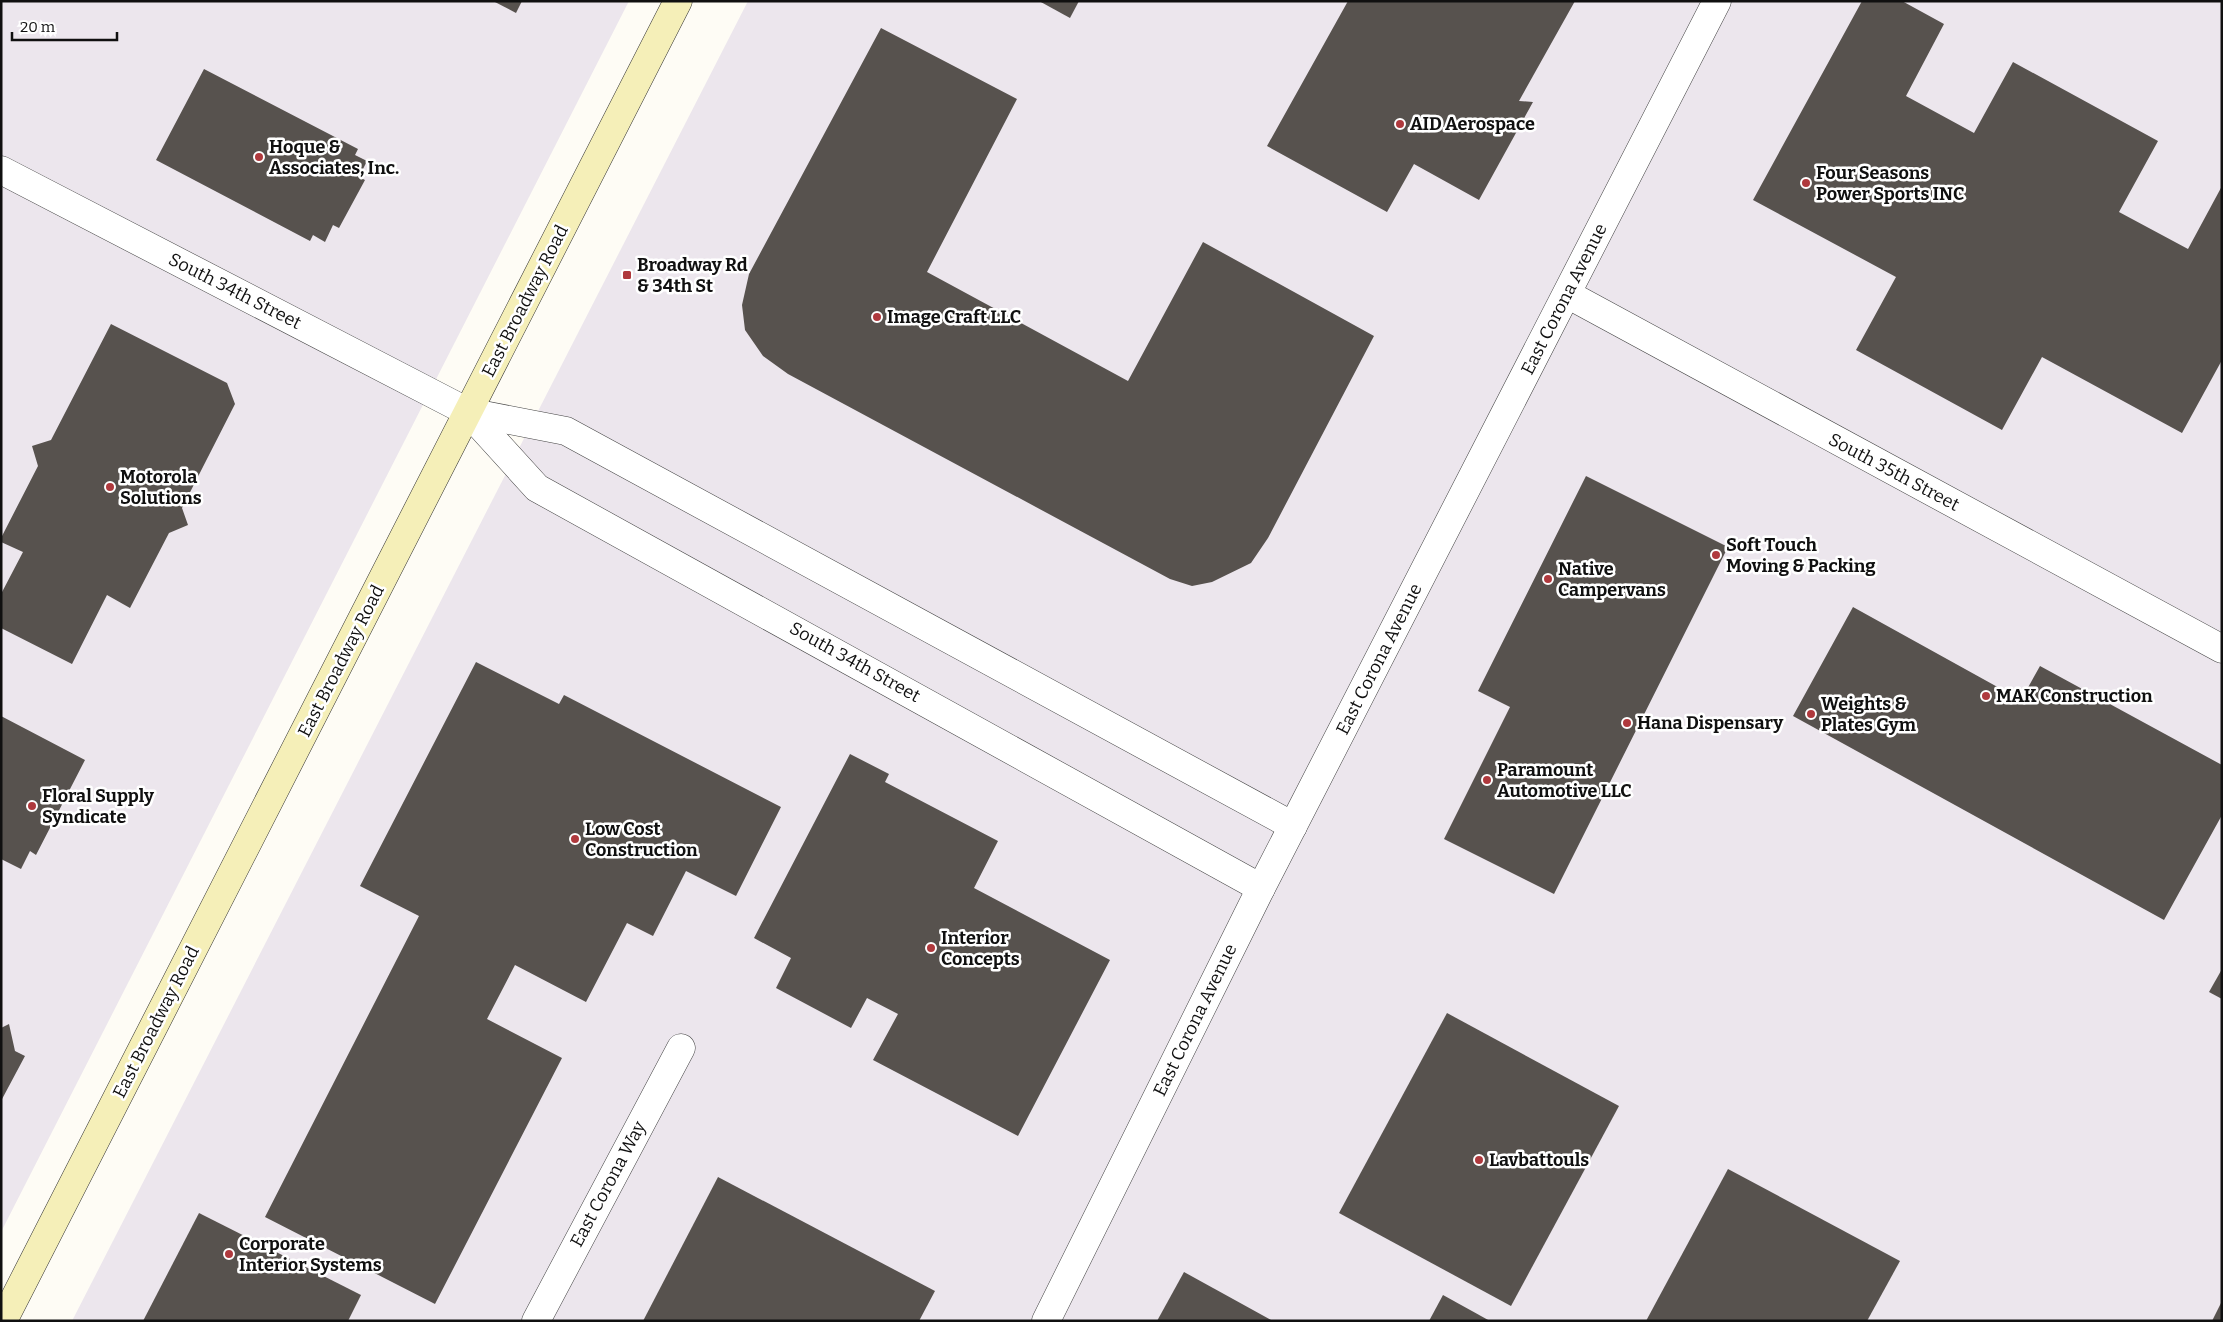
<svg xmlns="http://www.w3.org/2000/svg" width="2223" height="1322" viewBox="0 0 2223 1322" font-family="Bitter,serif">
<style>
.industrial{fill:#ece6ed}
.building{fill:#57524e}
.lines{fill:none;stroke-linecap:round;stroke-linejoin:round}
.minor-casing{stroke:#434343;stroke-width:29}
.secondary-casing{stroke:#323232;stroke-width:29}
.minor{stroke:#fff;stroke-width:28}
.secondary{stroke:#f5efb8;stroke-width:28}
.poi-dot{fill:#af393d;stroke:#fff;stroke-width:2}
.labels{text-anchor:middle;stroke-width:5;stroke-linejoin:round;paint-order:stroke}
.poi-label{font-size:18px;font-weight:bold;fill:#101010;stroke:#fff;text-anchor:start}
.street-label{font-size:18px;fill:#101010;stroke:#fff}
</style>
<rect width="100%" height="100%" fill="#fefcf5"/>
<g class="industrial">
<path d="M1 1H629L1 1232Z"/>
<path d="M748 1H2222V1321H72Z"/>
</g>
<g class="building">
<path d="M493 1H522L516 13Z"/>
<path d="M1039 1H1079L1070 18Z"/>
<path d="M1348 1H1575L1519 101 1533 102 1479 200 1414 164 1387 212 1267 146Z"/>
<path d="M1862 1H1902L1944 24 1906 96 1974 133 2013 62 2158 141 2119 212 2188 249 2222 186V360L2182 433 2042 357 2002 430 1856 350 1896 277 1753 200Z"/>
<path d="M881 28 1017 99 927 272 1128 381 1203 242 1374 336 1268 538 1251 563 1212 582 1192 586 1170 579 788 374 763 356 745 330 742 305 749 274Z"/>
<path d="M204 69 358 149 355 155 367 161 359 177 365 180 339 228 333 225 325 242 313 235 310 241 156 160Z"/>
<path d="M111 324 227 383 235 404 182 508 188 525 169 533 130 608 107 595 72 664 1 628V594L23 552 1 542V538L38 466 32 446 51 440Z"/>
<path d="M1586 476 1728 547 1554 894 1444 839 1510 707 1478 691Z"/>
<path d="M1853 607 2021 700 2040 666 2222 765V815L2164 920 1793 716Z"/>
<path d="M476 662 559 704 564 695 781 807 736 896 686 871 653 936 627 923 586 1002 515 965 487 1019 562 1058 435 1304 265 1217 419 916 360 886Z"/>
<path d="M1 716 85 760 36 855 30 851 21 869 1 859Z"/>
<path d="M850 754 889 774 885 782 998 841 974 888 1110 960 1018 1136 873 1060 898 1014 867 998 851 1028 776 988 791 958 754 938Z"/>
<path d="M2222 969V999L2209 992Z"/>
<path d="M1447 1013 1619 1106 1511 1306 1339 1213Z"/>
<path d="M9 1024 15 1051 25 1056 1 1101V1028Z"/>
<path d="M1728 1169 1900 1261 1867 1321H1646Z"/>
<path d="M718 1177 935 1291 919 1321H643Z"/>
<path d="M199 1213 361 1295 348 1321H143Z"/>
<path d="M1184 1272 1273 1321H1157Z"/>
<path d="M1443 1295 1490 1321H1429Z"/>
<path d="M2222 1301V1321H2212Z"/>
</g>
<g class="lines">
<defs>
<g id="minor">
<path d="M1 170 468 412 566 431 1293 826"/>
<path d="M1567 294 2222 649"/>
<path d="M468 412 537 488 1261 888"/>
<path d="M536 1321 681 1048"/>
<path d="M1046 1321 1261 888 1717 1"/>
</g>
<path id="secondary" d="M3 1321 678 1"/>
</defs>
<use href="#minor" class="minor-casing"/>
<use href="#secondary" class="secondary-casing"/>
<use href="#minor" class="minor"/>
<use href="#secondary" class="secondary"/>
</g>
<g class="poi-dot">
<circle cx="1400" cy="124" r="5"/>
<circle cx="259" cy="157" r="5"/>
<circle cx="1806" cy="183" r="5"/>
<rect x="622" y="270" width="10" height="10" rx="2.5"/>
<circle cx="877" cy="317" r="5"/>
<circle cx="110" cy="487" r="5"/>
<circle cx="1716" cy="555" r="5"/>
<circle cx="1548" cy="579" r="5"/>
<circle cx="1986" cy="696" r="5"/>
<circle cx="1811" cy="714" r="5"/>
<circle cx="1627" cy="723" r="5"/>
<circle cx="1487" cy="780" r="5"/>
<circle cx="32" cy="806" r="5"/>
<circle cx="575" cy="839" r="5"/>
<circle cx="931" cy="948" r="5"/>
<circle cx="1479" cy="1160" r="5"/>
<circle cx="229" cy="1254" r="5"/>
</g>
<g class="labels">
<g class="poi-label">
<text x="1410" y="130">AID Aerospace</text>
<text x="269" y="153">Hoque &amp;<tspan x="269" dy="21">Associates, Inc.</tspan></text>
<text x="1816" y="179">Four Seasons<tspan x="1816" dy="21">Power Sports INC</tspan></text>
<text x="637" y="271">Broadway Rd<tspan x="637" dy="21">&amp; 34th St</tspan></text>
<text x="887" y="323">Image Craft LLC</text>
<text x="120" y="483">Motorola<tspan x="120" dy="21">Solutions</tspan></text>
<text x="1726" y="551">Soft Touch<tspan x="1726" dy="21">Moving &amp; Packing</tspan></text>
<text x="1558" y="575">Native<tspan x="1558" dy="21">Campervans</tspan></text>
<text x="1996" y="702">MAK Construction</text>
<text x="1821" y="710">Weights &amp;<tspan x="1821" dy="21">Plates Gym</tspan></text>
<text x="1637" y="729">Hana Dispensary</text>
<text x="1497" y="776">Paramount<tspan x="1497" dy="21">Automotive LLC</tspan></text>
<text x="42" y="802">Floral Supply<tspan x="42" dy="21">Syndicate</tspan></text>
<text x="585" y="835">Low Cost<tspan x="585" dy="21">Construction</tspan></text>
<text x="941" y="944">Interior<tspan x="941" dy="21">Concepts</tspan></text>
<text x="1489" y="1166">Lavbattouls</text>
<text x="239" y="1250">Corporate<tspan x="239" dy="21">Interior Systems</tspan></text>
</g>
<g class="street-label">
<text transform="translate(235 291) rotate(27)" y="6">South 34th Street</text>
<text transform="translate(1564 299) rotate(-63)" y="6">East Corona Avenue</text>
<text transform="translate(525 301) rotate(-63)" y="6">East Broadway Road</text>
<text transform="translate(1894 472) rotate(28)" y="6">South 35th Street</text>
<text transform="translate(1379 659) rotate(-63)" y="6">East Corona Avenue</text>
<text transform="translate(341 661) rotate(-63)" y="6">East Broadway Road</text>
<text transform="translate(855 662) rotate(29)" y="6">South 34th Street</text>
<text transform="translate(1195 1020) rotate(-64)" y="6">East Corona Avenue</text>
<text transform="translate(156 1022) rotate(-63)" y="6">East Broadway Road</text>
<text transform="translate(608 1184) rotate(-62)" y="6">East Corona Way</text>
</g>
</g>
<rect width="2223" height="1322" fill="none" stroke="#101010" stroke-width="5"/>
<path d="M12 32v8h105v-8" fill="none" stroke="#101010" stroke-width="2.5"/>
<text x="20" y="32" font-size="15" fill="#101010" stroke="#ffffff" stroke-width="4" paint-order="stroke">20 m</text>
</svg>
